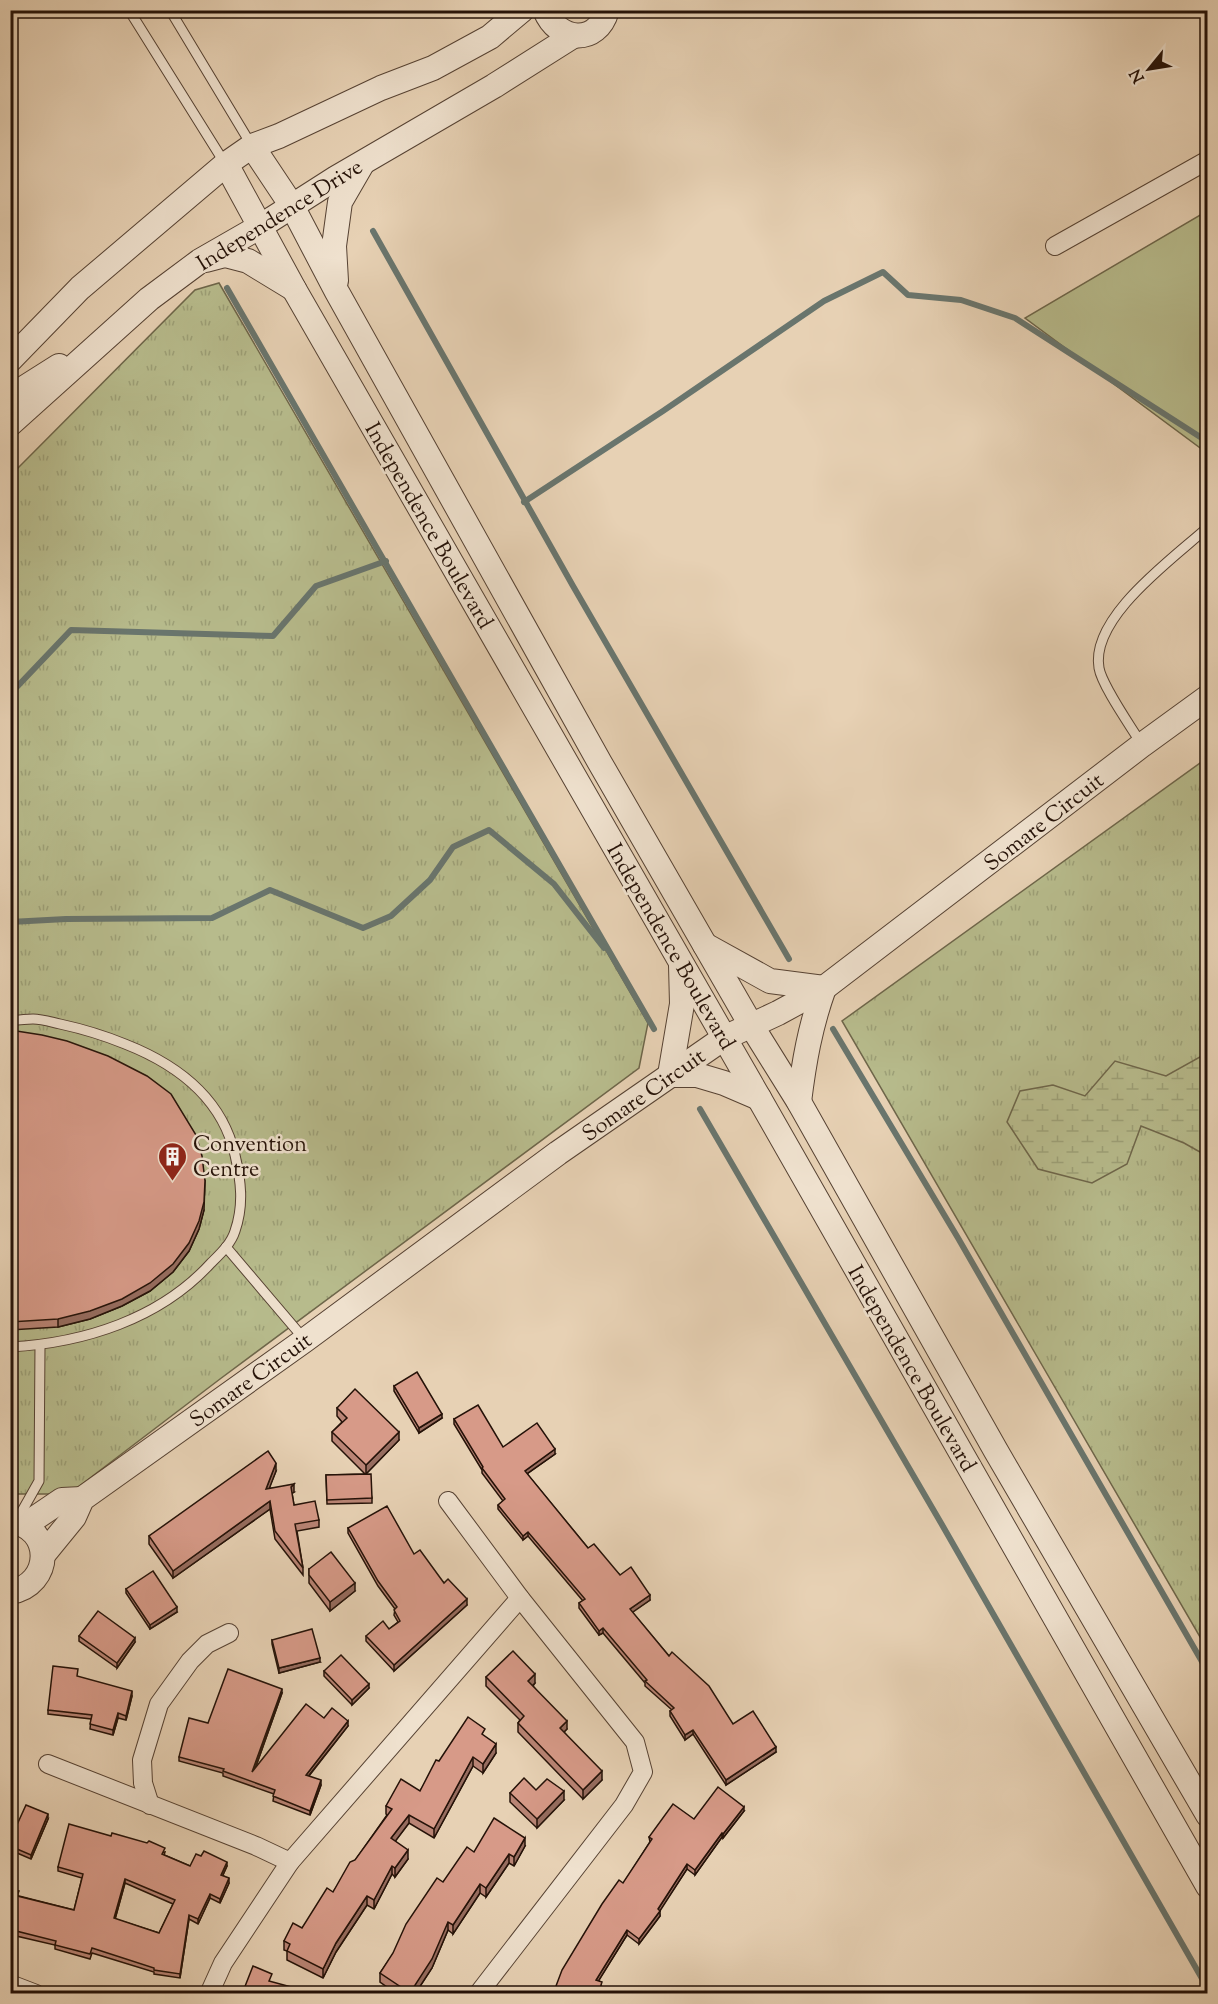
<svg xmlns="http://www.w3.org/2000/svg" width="1218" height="2004" viewBox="0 0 1218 2004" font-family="'Sorts Mill Goudy',serif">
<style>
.grass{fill:url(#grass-tufts);stroke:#6e664a;stroke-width:1.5}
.wetland{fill:url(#wetland-marsh);stroke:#6e664a;stroke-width:1.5}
.green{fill:#b7bb8c;stroke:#6e664a;stroke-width:1.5}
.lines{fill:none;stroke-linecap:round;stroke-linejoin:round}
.stream{stroke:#69756d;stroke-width:6}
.service-casing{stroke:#564233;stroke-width:11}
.minor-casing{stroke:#564233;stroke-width:20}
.tertiary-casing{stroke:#564233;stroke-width:26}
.service{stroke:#efe1ce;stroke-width:9}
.minor{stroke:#efe1ce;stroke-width:18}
.tertiary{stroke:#efe1ce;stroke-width:24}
.wall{fill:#b98475;stroke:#251208;stroke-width:1.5;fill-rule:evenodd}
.shaded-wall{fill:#966c5f;stroke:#251208;stroke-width:1.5}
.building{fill:#d79a88;stroke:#251208;stroke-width:1.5;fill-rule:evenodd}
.labels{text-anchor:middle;stroke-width:5;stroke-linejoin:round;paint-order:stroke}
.street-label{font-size:22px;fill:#251208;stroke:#efe1ce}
.poi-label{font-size:22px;fill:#251208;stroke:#efe1ce;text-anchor:start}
</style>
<defs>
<pattern id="grass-tufts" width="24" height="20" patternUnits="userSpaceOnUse" patternTransform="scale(1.5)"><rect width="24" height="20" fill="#b7bb8c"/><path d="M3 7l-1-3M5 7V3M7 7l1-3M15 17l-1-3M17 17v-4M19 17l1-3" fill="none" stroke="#9da077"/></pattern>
<pattern id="wetland-marsh" width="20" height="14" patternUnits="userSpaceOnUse" patternTransform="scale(1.5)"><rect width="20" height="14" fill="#b7bb8c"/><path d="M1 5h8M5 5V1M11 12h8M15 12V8" fill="none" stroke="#9da077"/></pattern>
</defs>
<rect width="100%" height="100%" fill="#e7d1b4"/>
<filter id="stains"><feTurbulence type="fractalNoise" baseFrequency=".00333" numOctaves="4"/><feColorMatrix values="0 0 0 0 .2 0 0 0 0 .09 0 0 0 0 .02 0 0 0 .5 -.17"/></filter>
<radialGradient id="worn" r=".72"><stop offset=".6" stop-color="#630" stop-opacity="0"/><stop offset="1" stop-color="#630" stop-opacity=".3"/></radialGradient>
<g class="grass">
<path d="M219 283 648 1023 639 1068 220 1379 69 1494H11V475L195 290Z"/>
<path d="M1207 758V1649L842 1021Z"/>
</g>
<path class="wetland" d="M1207 1053V1156L1184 1143 1141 1126 1127 1164 1092 1183 1038 1169 1007 1122 1020 1091 1053 1085 1085 1096 1115 1061 1166 1076Z"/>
<path class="green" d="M1207 211V453L1025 318Z"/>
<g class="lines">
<g class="stream">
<path d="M373 231 573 586 789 959"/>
<path d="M227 288 654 1029"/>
<path d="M524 502 663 411 824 301 883 272 908 295 961 300 1015 318 1208 442"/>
<path d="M10 699 13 691 71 630 273 636 316 586 386 561"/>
<path d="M10 922 66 919 212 918 270 890 363 928 391 916 430 880 453 847 489 830 554 884 604 948"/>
<path d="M833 1029 958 1238 1208 1672"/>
<path d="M700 1109 941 1523 1208 1989"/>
</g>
<defs>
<g id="service">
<path d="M129 10 224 162"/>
<path d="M170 10 252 146"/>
<path d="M1142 745C1132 728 1102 686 1099 668 1090 617 1174 558 1208 527"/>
<path d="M10 1021C18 1020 26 1019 33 1019 42 1019 51 1022 60 1024 83 1029 103 1035 125 1044 176 1064 222 1098 235 1155 241 1181 244 1205 235 1231 231 1244 220 1254 211 1263 160 1319 84 1343 10 1347"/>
<path d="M226 1247 305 1340"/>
<path d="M17 1520 39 1481 40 1346"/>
</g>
<g id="minor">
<path d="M1055 246 1208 160"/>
<path d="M448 1501 520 1598 635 1742 643 1772 624 1805 478 1994"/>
<path d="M48 1764 256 1846 290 1862 520 1598"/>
<path d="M150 1805 143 1783 142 1760 159 1704 190 1661 207 1644 229 1633"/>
<path d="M10 1984 36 1994"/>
<path d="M209 1994 223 1963 290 1862"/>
</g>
<g id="tertiary">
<path d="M545 10C558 42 597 46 607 10"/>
<path d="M252 146 292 206 337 292 600 763 751 1025 799 1102 996 1451 1208 1815"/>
<path d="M226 164 294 289 759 1098 1208 1886"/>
<path d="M206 260 225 255 248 261 294 289"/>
<path d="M336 281 334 246 340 202 362 164"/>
<path d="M10 360 80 288 226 164 252 146 279 136 381 88 433 68 490 37 522 10"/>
<path d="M10 397 59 366"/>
<path d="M10 424 149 299 200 261 261 226 336 178 494 86 573 36"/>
<path d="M705 945 770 981 824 988"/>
<path d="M670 1075 682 1004 681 965"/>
<path d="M670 1075H697L724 1083 759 1098"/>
<path d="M799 1102C804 1062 810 1027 824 988"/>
<path d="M10 1521C54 1527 53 1585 10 1592"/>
<path d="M25 1525 62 1500 82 1499"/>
<path d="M43 1555 74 1517 82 1499 305 1340 558 1153 724 1038 778 1013 824 988 1142 745 1208 697"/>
</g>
</defs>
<use href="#service" class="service-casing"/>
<use href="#minor" class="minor-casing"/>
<use href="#tertiary" class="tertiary-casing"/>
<use href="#service" class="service"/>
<use href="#minor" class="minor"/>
<use href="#tertiary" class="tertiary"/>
</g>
<g class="wall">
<path d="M10 1030 204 1210 199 1229 189 1251 173 1272 150 1291 122 1306 90 1319 58 1327 10 1330Z"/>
<path d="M394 1386 442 1418 419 1433 394 1391Z"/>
<path d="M337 1408 399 1440 366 1474 372 1498V1503L327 1504 326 1475 365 1474 332 1441V1432L342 1422 337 1416Z"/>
<path d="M454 1419 503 1447 555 1454 527 1474 588 1548 650 1600 632 1612 669 1656 733 1724 776 1752 726 1785 693 1734 685 1740 670 1716V1711L672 1710 645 1686V1683L603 1633 599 1635 579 1608V1603L583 1601 528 1536 523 1540 498 1509V1505L503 1501 482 1473V1470L454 1424Z"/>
<path d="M276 1471 269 1488 294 1492 292 1493 294 1505 319 1520V1527L297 1531 303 1568V1575L275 1539 270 1509 173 1578 149 1544V1536Z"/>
<path d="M348 1528 414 1554 467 1605 394 1671 366 1641V1636L389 1629 398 1622 394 1615 395 1609 378 1586 348 1533Z"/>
<path d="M309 1569 355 1591 330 1611 309 1583Z"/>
<path d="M126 1589 177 1612 150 1629 126 1593Z"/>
<path d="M79 1636 135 1642 117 1668 79 1641Z"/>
<path d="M272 1640 320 1662 279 1673 272 1644Z"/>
<path d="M324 1671 369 1688 352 1705 324 1676Z"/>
<path d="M78 1677 132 1696 126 1720 118 1718 113 1735 90 1729 91 1719 48 1714V1710Z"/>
<path d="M486 1677 535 1683 533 1686 567 1729 564 1732 602 1780 583 1799 518 1732V1723L520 1720 486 1686Z"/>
<path d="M282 1693 255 1769 324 1718 348 1726 309 1776 321 1785 310 1815 273 1801 274 1794 223 1776V1773L179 1761V1757L208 1723Z"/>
<path d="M485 1737 496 1753 483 1773 473 1766 434 1838 409 1823 395 1841 408 1859 395 1877 392 1874 374 1909 367 1905 336 1952 323 1978 287 1960V1951L284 1950V1941L302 1928 333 1892 387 1815 386 1814V1806L420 1791 439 1761Z"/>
<path d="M510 1793 564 1800 537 1828 510 1802Z"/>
<path d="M744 1811 723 1838 722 1837 695 1875 687 1869 659 1911 660 1916 639 1944 627 1935 598 1981 602 1987 553 1994 650 1842 649 1837 694 1819Z"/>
<path d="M48 1819 31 1859 10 1850V1840Z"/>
<path d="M525 1846 514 1866 509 1863 486 1897 480 1893 453 1934 448 1930 432 1968 415 1994H397L380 1982V1973L443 1882 474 1852Z"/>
<path d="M165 1852 164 1855 190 1866 201 1856 227 1866 223 1875 229 1883 220 1903 210 1898 198 1924 189 1919 180 1978 154 1974V1972L92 1953 90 1959 55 1949V1945L16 1936 10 1956V1888L19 1896 74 1910 82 1878 58 1871V1867ZM125 1883 173 1904 159 1933 115 1919Z"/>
</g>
<g class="shaded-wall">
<path d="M205 1181 204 1210 199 1229 189 1251 173 1272 150 1291 122 1306 90 1319 58 1327V1319Z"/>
<path d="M442 1414V1418L419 1433V1428Z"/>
<path d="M399 1432V1440L366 1474V1465Z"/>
<path d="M555 1449V1454L525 1475V1471Z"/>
<path d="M276 1463V1471L266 1497V1489Z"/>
<path d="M294 1484V1492L291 1494V1487Z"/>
<path d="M270 1501V1509L173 1578V1571Z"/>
<path d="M528 1532V1536L523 1540V1536Z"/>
<path d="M355 1583V1591L330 1611V1602Z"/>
<path d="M650 1595V1600L630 1614V1609Z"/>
<path d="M467 1599V1605L394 1671V1665Z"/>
<path d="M177 1607V1612L150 1629V1625Z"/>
<path d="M603 1628V1633L599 1635V1631Z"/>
<path d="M135 1638V1642L117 1668V1663Z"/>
<path d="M320 1658V1662L279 1673V1668Z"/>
<path d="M535 1674V1683L528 1690V1681Z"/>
<path d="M369 1684V1688L352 1705V1700Z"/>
<path d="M282 1689V1693L252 1777V1772Z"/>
<path d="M132 1691V1696L126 1720V1716Z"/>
<path d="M118 1713V1718L113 1735V1730Z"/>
<path d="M348 1721V1726L306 1779V1775Z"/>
<path d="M567 1721V1729L560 1736V1728Z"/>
<path d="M693 1730V1734L685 1740V1735Z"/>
<path d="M496 1744V1753L483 1773V1764Z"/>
<path d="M776 1747V1752L726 1785V1780Z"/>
<path d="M473 1757V1766L434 1838V1829Z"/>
<path d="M602 1771V1780L583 1799V1790Z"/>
<path d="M321 1780V1785L310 1815V1811Z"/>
<path d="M564 1791V1800L537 1828V1819Z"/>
<path d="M744 1807V1811L723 1838V1834Z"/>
<path d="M48 1814V1819L31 1859V1855Z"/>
<path d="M409 1815V1823L391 1847V1838Z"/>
<path d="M722 1833V1837L695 1875V1870Z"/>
<path d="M525 1838V1846L514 1866V1857Z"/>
<path d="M408 1850V1859L395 1877V1868Z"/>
<path d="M509 1854V1863L486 1897V1888Z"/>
<path d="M227 1862V1866L221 1879V1875Z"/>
<path d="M687 1864V1869L658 1914V1909Z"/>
<path d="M392 1866V1874L374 1909V1900Z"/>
<path d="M229 1878V1883L220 1903V1899Z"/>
<path d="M125 1879V1883L114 1923V1918Z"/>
<path d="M480 1884V1893L453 1934V1925Z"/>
<path d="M210 1894V1898L198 1924V1919Z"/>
<path d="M367 1896V1905L336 1952 323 1978V1969L336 1943Z"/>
<path d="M660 1911V1916L639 1944V1939Z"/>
<path d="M189 1915V1919L180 1978V1974Z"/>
<path d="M448 1922V1930L432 1968 415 1994H410Z"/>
<path d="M627 1930V1935L596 1985V1980Z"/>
<path d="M16 1931V1936L10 1956V1951Z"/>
</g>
<g class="building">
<path d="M10 1030 42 1035 67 1041 108 1056 147 1076 171 1094 196 1135 202 1156 205 1181 204 1202 199 1221 189 1243 173 1264 150 1283 122 1299 90 1311 58 1319 10 1322Z"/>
<path d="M417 1372 442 1414 419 1428 394 1386Z"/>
<path d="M355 1389 399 1432 366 1465 332 1432 347 1418 337 1408Z"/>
<path d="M478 1405 503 1447 537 1423 555 1449 525 1471 588 1548 594 1544 620 1575 631 1567 650 1595 630 1609 669 1656 672 1652 709 1686 733 1724 753 1711 776 1747 726 1780 693 1730 685 1735 670 1711 674 1708 645 1681 647 1680 603 1628 599 1631 579 1603 585 1599 528 1532 523 1536 498 1505 505 1499 482 1468 483 1467 454 1419Z"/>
<path d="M268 1451 276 1463 266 1489 294 1484 291 1487 294 1505 315 1501 319 1520 295 1524 303 1568 275 1531 270 1501 173 1571 149 1536Z"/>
<path d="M371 1474 372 1498 327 1500 326 1475Z"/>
<path d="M387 1506 414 1554 420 1550 444 1583 448 1579 467 1599 394 1665 366 1636 383 1621 389 1629 400 1621 394 1610 397 1607 378 1581 348 1528Z"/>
<path d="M331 1552 355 1583 330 1602 309 1575V1569Z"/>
<path d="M153 1571 177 1607 150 1625 126 1589Z"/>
<path d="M98 1611 135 1638 117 1663 79 1636Z"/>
<path d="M312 1629 320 1658 279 1668 272 1640Z"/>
<path d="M513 1651 535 1674 528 1681 567 1721 560 1728 602 1771 583 1790 518 1723 524 1716 486 1677Z"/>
<path d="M341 1655 369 1684 352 1700 324 1671Z"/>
<path d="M53 1666 78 1669 77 1676 132 1691 126 1716 118 1713 113 1730 90 1724 92 1715 48 1710Z"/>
<path d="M228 1669 282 1689 252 1772 306 1704 324 1718 332 1708 348 1721 306 1775 321 1780 310 1811 273 1796 275 1790 223 1771 224 1769 179 1757 189 1718 208 1723Z"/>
<path d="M468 1717 485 1729 482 1734 496 1744 483 1764 473 1757 434 1829 409 1815 391 1838 408 1850 395 1868 392 1866 374 1900 367 1896 336 1943 323 1969 287 1951 290 1944 284 1941 293 1923 302 1928 327 1888 333 1892 350 1862 355 1860 392 1809 386 1806 401 1779 420 1791 436 1760 439 1761Z"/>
<path d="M524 1778 536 1790 547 1779 564 1791 537 1819 510 1793Z"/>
<path d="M718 1787 744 1807 723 1834 722 1833 695 1870 687 1864 658 1909 660 1911 639 1939 627 1930 596 1980 602 1982 598 1994H553L562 1970 602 1904 619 1880 623 1883 652 1839 649 1837 673 1804 694 1819Z"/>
<path d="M26 1805 48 1814 31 1855 10 1846V1840Z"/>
<path d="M494 1818 525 1838 514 1857 509 1854 486 1888 480 1884 453 1925 448 1922 432 1959 410 1993 380 1973 393 1953 406 1924 437 1878 443 1882 467 1847 474 1852Z"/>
<path d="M69 1824 111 1836 112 1833 147 1843 149 1841 165 1848 162 1854 190 1866 196 1854 201 1856 204 1851 227 1862 221 1875 229 1878 220 1899 210 1894 198 1919 189 1915 180 1974 154 1970V1968L92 1948 90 1954 55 1945 56 1941 16 1931 10 1951V1888L19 1891 17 1896 74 1910 83 1874 58 1867ZM125 1879 175 1900 159 1933 114 1918Z"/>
<path d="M253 1966 272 1974 269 1981 317 1994H242Z"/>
</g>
<defs>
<symbol id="building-pin" viewBox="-11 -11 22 30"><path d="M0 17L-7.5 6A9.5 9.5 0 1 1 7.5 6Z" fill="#8f2418" stroke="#efe1ce"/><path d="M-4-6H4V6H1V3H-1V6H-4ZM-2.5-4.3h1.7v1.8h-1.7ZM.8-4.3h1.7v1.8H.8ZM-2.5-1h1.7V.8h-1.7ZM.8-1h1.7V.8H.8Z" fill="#fff"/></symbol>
</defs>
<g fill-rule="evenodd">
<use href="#building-pin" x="156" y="1140" width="33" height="45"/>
</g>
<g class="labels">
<g class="street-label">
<text transform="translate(279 214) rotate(-32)" y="8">Independence Drive</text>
<text transform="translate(430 525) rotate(60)" y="8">Independence Boulevard</text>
<text transform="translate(1043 821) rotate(-38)" y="8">Somare Circuit</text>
<text transform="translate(672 946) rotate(60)" y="8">Independence Boulevard</text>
<text transform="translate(643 1094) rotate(-35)" y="8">Somare Circuit</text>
<text transform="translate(913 1368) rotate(60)" y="8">Independence Boulevard</text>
<text transform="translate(250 1379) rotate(-36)" y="8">Somare Circuit</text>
</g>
<g class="poi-label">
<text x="193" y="1151">Convention<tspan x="193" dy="25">Centre</tspan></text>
</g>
</g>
<rect width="1218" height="2004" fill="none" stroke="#e7d1b4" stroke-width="36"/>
<rect x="12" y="12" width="1194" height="1980" fill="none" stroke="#251208" stroke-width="3"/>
<rect x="18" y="18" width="1182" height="1968" fill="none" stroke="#251208" stroke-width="1.5"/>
<g transform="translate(1149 69) rotate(240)" stroke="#efe1ce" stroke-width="4.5" paint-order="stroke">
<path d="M0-4.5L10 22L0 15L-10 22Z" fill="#251208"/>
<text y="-9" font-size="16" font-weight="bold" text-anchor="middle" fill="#251208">N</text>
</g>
<rect width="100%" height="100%" filter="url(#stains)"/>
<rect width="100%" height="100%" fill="url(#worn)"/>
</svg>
